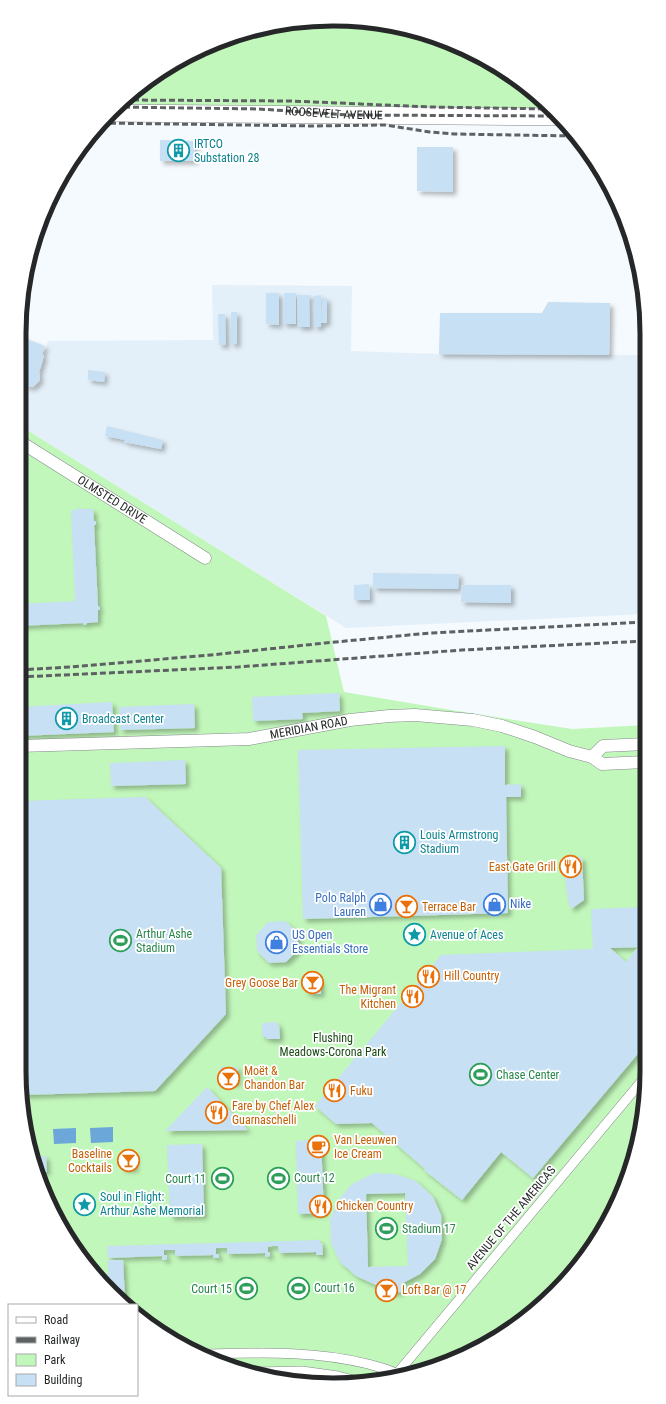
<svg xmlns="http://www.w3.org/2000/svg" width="666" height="1404" viewBox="0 0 666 1404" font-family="'Roboto Condensed',sans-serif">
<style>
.built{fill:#e4f0f9}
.green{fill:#c2f7bb}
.water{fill:#6ca7da}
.building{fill:#c7e0f4;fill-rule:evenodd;filter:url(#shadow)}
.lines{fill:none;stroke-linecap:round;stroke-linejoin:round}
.pedestrian-casing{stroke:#83878a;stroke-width:10}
.minor-casing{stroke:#83878a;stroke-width:13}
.secondary-casing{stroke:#83878a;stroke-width:18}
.pedestrian{stroke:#fff;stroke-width:9}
.minor{stroke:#fff;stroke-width:12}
.secondary{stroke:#fff;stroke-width:17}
.rail{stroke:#5e6163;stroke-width:3;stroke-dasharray:6 3;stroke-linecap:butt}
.labels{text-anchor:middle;stroke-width:3.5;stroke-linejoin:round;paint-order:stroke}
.street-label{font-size:12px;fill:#252728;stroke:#fff}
.culture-label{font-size:12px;fill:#0d838f;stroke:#fff;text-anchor:start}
.food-label{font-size:12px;fill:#c56008;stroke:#fff;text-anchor:start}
.shop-label{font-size:12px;fill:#366cbe;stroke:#fff;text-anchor:start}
.leisure-label{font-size:12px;fill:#27864d;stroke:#fff;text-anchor:start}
.park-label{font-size:12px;fill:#184b13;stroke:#fff}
.rim{fill:none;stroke:#252728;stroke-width:5}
</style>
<defs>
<filter id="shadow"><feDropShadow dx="3.5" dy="3.5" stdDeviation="2" flood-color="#0004"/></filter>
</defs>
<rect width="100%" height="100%" fill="#f5fafe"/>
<path class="built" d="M212 285 352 286 351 351 439 354 644 355 645 614 346 628 19 425V383L27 389H34L40 383 41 371 48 341 213 340Z"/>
<g class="green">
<path d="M333 19 394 25 453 43 524 84 557 117 111 111 159 72 213 43 272 25Z"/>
<path d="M19 425 326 616 344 692 445 709 572 729 646 725 647 1071 641 1132 623 1191 569 1278 524 1320 472 1353 374 1382 272 1379 213 1361 159 1332 137 1312V1305H130L84 1262 36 1172 19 1071Z"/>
</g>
<g class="water">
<path d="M113 1127V1142L91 1143 90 1128Z"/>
<path d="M76 1128V1143L54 1144 53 1129Z"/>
</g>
<g class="building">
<path d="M160 140 195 141V161H160Z"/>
<path d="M417 147H453V192L417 191Z"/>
<path d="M266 293H279V325L266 324Z"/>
<path d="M284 293H296V324H283Z"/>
<path d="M297 295H311V298H309L310 327H298Z"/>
<path d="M321 295V327H314V296Z"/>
<path d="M322 298H327V323H321Z"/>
<path d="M548 302 610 303 609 355 439 354 440 313H542Z"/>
<rect x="231" y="312" width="6" height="32"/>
<path d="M218 314H225L226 345H219Z"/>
<path d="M19 336 45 346 42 355 44 356 39 372 40 380 33 387H28L24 385 19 377Z"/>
<path d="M88 370 105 372 104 382 88 380Z"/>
<path d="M107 426 163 440 161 449 124 442 125 440 105 436Z"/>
<path d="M78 508H81V509H93L94 521H96V525H94L98 606H99L100 610H98V622L87 623V624L83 625V623L19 626V604L75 601 71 510H78Z"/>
<path d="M373 573 459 574 458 589 373 588Z"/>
<path d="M369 584 370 600H354V585Z"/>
<path d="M462 585H511V603L461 602Z"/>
<path d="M339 693 340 711 302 713 303 719 253 721 252 697Z"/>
<path d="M112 702 114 732 19 736V707Z"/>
<path d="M194 704 195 728 120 730 119 707Z"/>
<path d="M505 746V785L521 784V797H506L508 913 303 919 298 750Z"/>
<path d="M185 760 186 784 111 786 110 763Z"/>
<path d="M145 797 221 868 226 1014 155 1091 23 1095 19 1071V801Z"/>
<path d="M582 857 584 900 571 909 568 900 563 864 565 863V858Z"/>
<path d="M646 907 647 947 610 948 626 962 637 948 647 956V1043L533 1178 501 1152 462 1200 424 1170 425 1169 372 1123 336 1124 315 1106 441 955 593 949 591 909Z"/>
<path d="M285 921 298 933V950L286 962 269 963 257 951 256 935 268 922Z"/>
<path d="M304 977H319V980H321V994H308V991H304Z"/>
<path d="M277 1022V1025H279L280 1039H266V1036L262 1037V1023Z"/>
<path d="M220 1067H238L237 1083 219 1082Z"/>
<path d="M207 1087 248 1130 165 1131Z"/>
<path d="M321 1139 324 1213 298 1214 296 1141Z"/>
<path d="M200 1144H202L204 1216 170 1217 167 1145Z"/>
<rect x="122" y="1153" width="13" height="16"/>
<path d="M33 1156H46L47 1172H36Z"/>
<path d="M374 1173 395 1174 416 1181 433 1197 441 1215 442 1239 435 1259 420 1274 401 1284V1292L377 1293 376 1285 356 1276 340 1262 331 1243 330 1219 339 1199 352 1184ZM405 1193 408 1266 368 1267 366 1194Z"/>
<path d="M320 1240V1243H322L323 1255H316V1252L279 1253 278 1246H272L268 1247V1252H270V1256L265 1257V1253L227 1254V1248H216V1254H219V1258H213V1255L175 1256V1250H164V1255H167V1260H162V1256L108 1258 107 1246Z"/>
<path d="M108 1260H123L125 1300 108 1285Z"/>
</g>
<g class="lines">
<defs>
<g id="pedestrian">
<path d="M200 1354C256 1353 313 1350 368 1364 378 1367 390 1369 399 1375"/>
<path d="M249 1372 302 1371 338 1376 361 1382"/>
<path d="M395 1376 646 1076"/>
</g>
<g id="minor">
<path id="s1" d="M19 441 205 558"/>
<path id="s2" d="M19 746 249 739 350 720 389 716 415 715 473 720 502 726 535 737 569 751 592 757 602 764 646 762"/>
<path d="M592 757 603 746 646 744"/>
</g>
<path id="secondary" d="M110 113 557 117"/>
</defs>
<use href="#pedestrian" class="pedestrian-casing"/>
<use href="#minor" class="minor-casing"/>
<use href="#secondary" class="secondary-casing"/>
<use href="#pedestrian" class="pedestrian"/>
<use href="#minor" class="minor"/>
<use href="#secondary" class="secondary"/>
<g class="rail">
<path d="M124 100 292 101 430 107 550 109"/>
<path id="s3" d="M115 107 259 109 349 115 556 116"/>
<path d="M101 123 314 126 385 125 430 132 454 134 576 136"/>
<path d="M19 670 70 667 211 655 325 643 430 633 645 622"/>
<path d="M19 677 238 667 462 650 645 641"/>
</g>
</g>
<defs>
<symbol id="building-ring" viewBox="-11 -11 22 22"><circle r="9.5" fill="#fff" stroke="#0f9aa8" stroke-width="1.5"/><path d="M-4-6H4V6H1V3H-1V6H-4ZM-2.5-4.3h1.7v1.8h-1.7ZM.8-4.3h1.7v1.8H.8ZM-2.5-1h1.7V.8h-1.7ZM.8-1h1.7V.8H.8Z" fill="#0f9aa8"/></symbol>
<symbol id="restaurant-ring" viewBox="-11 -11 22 22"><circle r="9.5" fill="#fff" stroke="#e8710a" stroke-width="1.5"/><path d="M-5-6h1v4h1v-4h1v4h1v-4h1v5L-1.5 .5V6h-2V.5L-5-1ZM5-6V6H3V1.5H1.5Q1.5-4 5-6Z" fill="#e8710a"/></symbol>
<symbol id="shop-ring" viewBox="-11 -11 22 22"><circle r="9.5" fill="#fff" stroke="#3f7fe0" stroke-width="1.5"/><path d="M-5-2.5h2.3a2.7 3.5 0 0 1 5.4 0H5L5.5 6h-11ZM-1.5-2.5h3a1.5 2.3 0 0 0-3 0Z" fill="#3f7fe0"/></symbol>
<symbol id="bar-ring" viewBox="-11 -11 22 22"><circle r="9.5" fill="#fff" stroke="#e8710a" stroke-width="1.5"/><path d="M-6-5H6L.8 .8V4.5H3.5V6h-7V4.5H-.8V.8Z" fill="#e8710a"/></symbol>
<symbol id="sight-ring" viewBox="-11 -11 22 22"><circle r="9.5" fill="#fff" stroke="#0f9aa8" stroke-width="1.5"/><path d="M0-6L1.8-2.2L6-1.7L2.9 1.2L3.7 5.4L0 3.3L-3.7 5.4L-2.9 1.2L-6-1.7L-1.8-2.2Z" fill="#0f9aa8"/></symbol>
<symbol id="stadium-ring" viewBox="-11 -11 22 22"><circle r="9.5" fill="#fff" stroke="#2e9e5b" stroke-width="1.5"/><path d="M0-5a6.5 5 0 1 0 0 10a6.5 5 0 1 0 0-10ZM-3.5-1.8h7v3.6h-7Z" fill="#2e9e5b"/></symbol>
<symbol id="cafe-ring" viewBox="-11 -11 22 22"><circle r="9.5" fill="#fff" stroke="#e8710a" stroke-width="1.5"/><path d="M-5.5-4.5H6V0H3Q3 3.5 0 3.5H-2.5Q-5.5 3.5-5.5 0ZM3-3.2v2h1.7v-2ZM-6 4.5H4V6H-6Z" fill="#e8710a"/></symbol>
</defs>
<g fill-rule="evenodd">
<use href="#building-ring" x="166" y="138" width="25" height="25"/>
<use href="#building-ring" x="54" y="706" width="25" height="25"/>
<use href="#building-ring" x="392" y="830" width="25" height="25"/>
<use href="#restaurant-ring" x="558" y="854" width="25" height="25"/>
<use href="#shop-ring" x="482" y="892" width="25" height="25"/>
<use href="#shop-ring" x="368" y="892" width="25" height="25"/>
<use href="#bar-ring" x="394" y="894" width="25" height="25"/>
<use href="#sight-ring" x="402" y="922" width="25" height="25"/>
<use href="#stadium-ring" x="108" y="928" width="25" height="25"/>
<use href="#shop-ring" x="264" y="930" width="25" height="25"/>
<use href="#restaurant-ring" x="416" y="964" width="25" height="25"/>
<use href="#bar-ring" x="300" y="970" width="25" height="25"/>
<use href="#restaurant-ring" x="400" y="984" width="25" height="25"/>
<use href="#stadium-ring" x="468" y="1062" width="25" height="25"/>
<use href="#bar-ring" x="216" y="1066" width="25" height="25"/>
<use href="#restaurant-ring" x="322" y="1078" width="25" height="25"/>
<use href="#restaurant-ring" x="204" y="1100" width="25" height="25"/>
<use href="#cafe-ring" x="306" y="1134" width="25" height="25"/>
<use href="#bar-ring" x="116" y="1148" width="25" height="25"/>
<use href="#stadium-ring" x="266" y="1166" width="25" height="25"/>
<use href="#stadium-ring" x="210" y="1166" width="25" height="25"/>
<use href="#sight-ring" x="72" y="1192" width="25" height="25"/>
<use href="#restaurant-ring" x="308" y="1194" width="25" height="25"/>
<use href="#stadium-ring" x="374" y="1216" width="25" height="25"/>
<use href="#stadium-ring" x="286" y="1276" width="25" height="25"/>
<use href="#stadium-ring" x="234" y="1276" width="25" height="25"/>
<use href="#bar-ring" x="374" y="1278" width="25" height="25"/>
</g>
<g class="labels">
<g class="street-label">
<text dy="4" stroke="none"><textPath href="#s3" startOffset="219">ROOSEVELT AVENUE</textPath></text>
<text dy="4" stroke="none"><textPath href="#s1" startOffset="110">OLMSTED DRIVE</textPath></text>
<text dy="4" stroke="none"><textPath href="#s2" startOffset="291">MERIDIAN ROAD</textPath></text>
<text transform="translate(511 1218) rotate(-50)" y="4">AVENUE OF THE AMERICAS</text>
</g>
<g class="culture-label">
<text x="194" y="148">IRTCO<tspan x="194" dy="14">Substation 28</tspan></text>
<text x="82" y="723">Broadcast Center</text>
<text x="420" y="839">Louis Armstrong<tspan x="420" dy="14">Stadium</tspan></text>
<text x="430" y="939">Avenue of Aces</text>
<text x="100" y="1201">Soul in Flight:<tspan x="100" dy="14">Arthur Ashe Memorial</tspan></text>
</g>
<g class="food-label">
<text x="556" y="871" text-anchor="end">East Gate Grill</text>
<text x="422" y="911">Terrace Bar</text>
<text x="444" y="980">Hill Country</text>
<text x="298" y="987" text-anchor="end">Grey Goose Bar</text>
<text x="396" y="994" text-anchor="end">The Migrant<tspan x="396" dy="14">Kitchen</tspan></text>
<text x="244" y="1075">Moët &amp;<tspan x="244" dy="14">Chandon Bar</tspan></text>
<text x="350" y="1095">Fuku</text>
<text x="232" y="1110">Fare by Chef Alex<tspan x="232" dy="14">Guarnaschelli</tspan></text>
<text x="334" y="1144">Van Leeuwen<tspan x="334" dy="14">Ice Cream</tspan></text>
<text x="112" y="1158" text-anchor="end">Baseline<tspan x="112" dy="14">Cocktails</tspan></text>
<text x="336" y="1210">Chicken Country</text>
<text x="402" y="1294">Loft Bar @ 17</text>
</g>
<g class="shop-label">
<text x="366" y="902" text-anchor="end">Polo Ralph<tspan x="366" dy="14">Lauren</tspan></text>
<text x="510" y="908">Nike</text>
<text x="292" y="939">US Open<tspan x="292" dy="14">Essentials Store</tspan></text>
</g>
<g class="leisure-label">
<text x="136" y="938">Arthur Ashe<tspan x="136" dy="14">Stadium</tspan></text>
<text x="496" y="1079">Chase Center</text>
<text x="294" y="1182">Court 12</text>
<text x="206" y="1183" text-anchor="end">Court 11</text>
<text x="402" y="1233">Stadium 17</text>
<text x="314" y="1292">Court 16</text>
<text x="232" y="1293" text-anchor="end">Court 15</text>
</g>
<g class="park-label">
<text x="333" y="1042">Flushing<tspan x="333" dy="14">Meadows-Corona Park</tspan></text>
</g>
</g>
<path d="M0 0H666V1404H0ZM333 26H333A307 307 0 0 1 640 333V1071A307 307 0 0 1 333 1378H333A307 307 0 0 1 26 1071V333A307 307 0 0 1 333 26Z" fill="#fff" fill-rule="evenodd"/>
<path class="rim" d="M333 26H333A307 307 0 0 1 640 333V1071A307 307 0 0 1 333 1378H333A307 307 0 0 1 26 1071V333A307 307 0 0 1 333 26Z"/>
<rect x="8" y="1304" width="130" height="92" fill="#ffffff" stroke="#a8a9a9"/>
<rect x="16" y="1317" width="20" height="6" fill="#ffffff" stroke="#a8a9a9"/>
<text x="44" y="1324" font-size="12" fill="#252728">Road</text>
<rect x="16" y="1337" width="20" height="6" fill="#5e6163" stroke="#a8a9a9"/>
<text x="44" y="1344" font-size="12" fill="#252728">Railway</text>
<rect x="16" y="1354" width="20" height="12" fill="#c2f7bb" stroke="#a8a9a9"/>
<text x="44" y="1364" font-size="12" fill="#252728">Park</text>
<rect x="16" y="1374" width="20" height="12" fill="#c7e0f4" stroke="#a8a9a9"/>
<text x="44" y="1384" font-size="12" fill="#252728">Building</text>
</svg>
